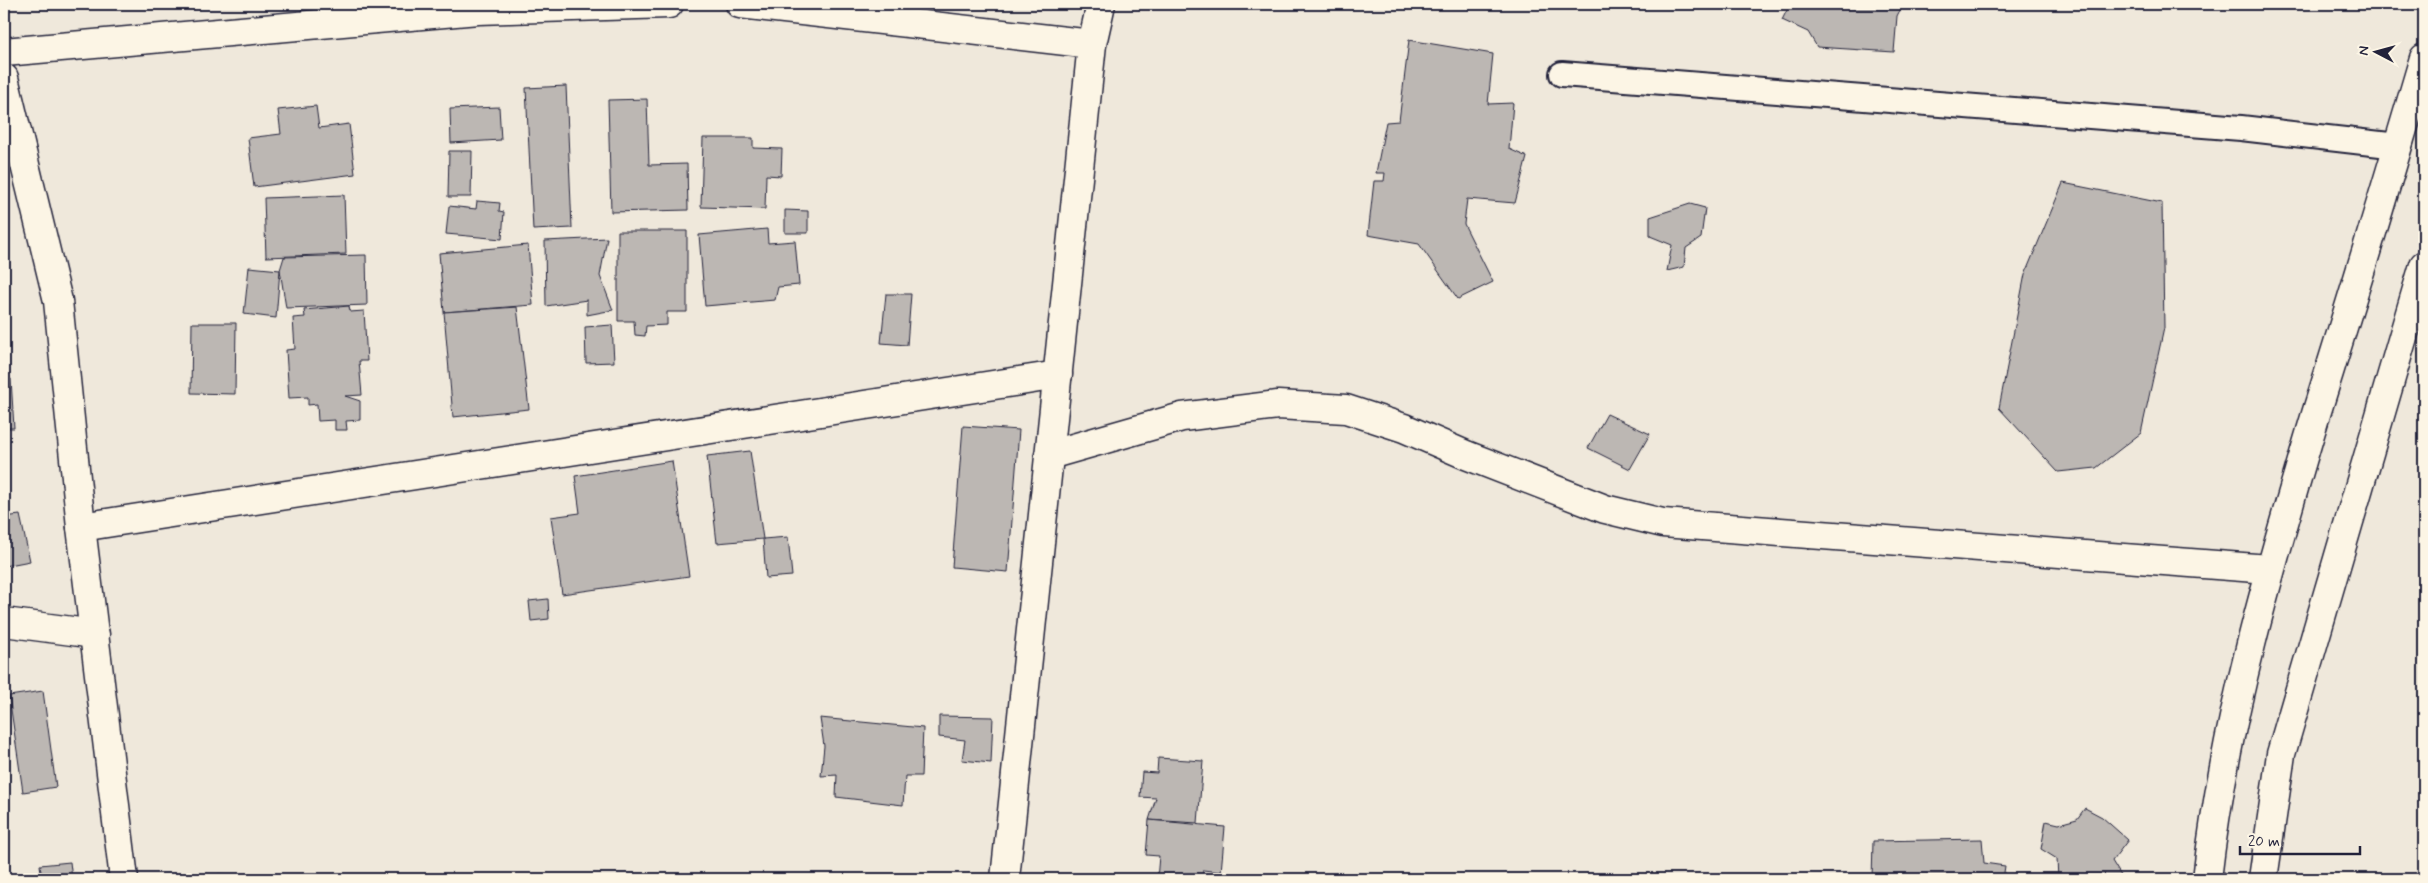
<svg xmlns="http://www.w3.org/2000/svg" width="2428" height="883" viewBox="0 0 2428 883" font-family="Mynerve,sans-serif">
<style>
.building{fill:#bcb7b3;stroke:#22223b}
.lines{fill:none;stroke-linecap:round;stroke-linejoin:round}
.lane-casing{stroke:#22223b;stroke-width:28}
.street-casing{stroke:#22223b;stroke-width:31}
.primary-casing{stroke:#22223b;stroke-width:31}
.lane{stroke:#fcf5e5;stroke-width:24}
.street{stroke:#fcf5e5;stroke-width:28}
.primary{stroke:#fcf5e5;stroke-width:28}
</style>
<rect width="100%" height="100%" fill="#efe8db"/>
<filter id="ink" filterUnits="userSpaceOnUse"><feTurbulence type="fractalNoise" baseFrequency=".02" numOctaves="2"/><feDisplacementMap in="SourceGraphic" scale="10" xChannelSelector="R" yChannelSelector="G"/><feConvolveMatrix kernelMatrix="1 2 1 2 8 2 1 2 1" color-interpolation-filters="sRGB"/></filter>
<g filter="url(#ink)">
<g class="building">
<path d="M1790 4H1903L1897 16 1894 52 1817 47 1808 32 1782 20Z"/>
<path d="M1409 40 1493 54 1488 104 1513 103 1509 149 1527 157 1515 203 1467 199 1464 224 1493 282 1458 299 1419 244 1368 235 1374 181H1384L1385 173H1376L1386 122 1399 121Z"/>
<path d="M566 86 572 228 533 230 526 88Z"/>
<path d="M647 99 649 165 687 164 688 210 611 212 608 100Z"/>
<path d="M316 106 319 128 349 124 355 174 254 187 248 138 281 134 278 110Z"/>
<path d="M499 107 501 140 451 143 450 109Z"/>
<path d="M703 138H753V148L782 149 781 176 766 175 765 209 701 207Z"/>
<path d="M449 151H472L471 197H448Z"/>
<path d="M2063 183 2162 203 2164 328 2141 433 2096 468 2058 472 1999 408 2025 274Z"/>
<path d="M344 195 346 254 266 257 264 198Z"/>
<path d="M477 201 500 203 499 211 504 212 502 239 446 234 449 206 476 209Z"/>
<path d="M1690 204 1705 208 1701 238 1686 248 1684 267 1667 271 1672 245 1650 236V217Z"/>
<path d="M785 210 808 211V233H785Z"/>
<path d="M767 229 768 243 795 241 799 285 778 287 775 300 705 306 699 235Z"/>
<path d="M618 231H687V312H667V325L646 326 645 336 635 335 634 321H618Z"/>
<path d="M607 238 600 276 613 310 587 315V300L546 306 545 241Z"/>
<path d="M528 245 533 305 444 312 439 253Z"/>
<path d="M366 255 367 305 286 308 280 270 284 257Z"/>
<path d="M249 267 280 270 276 318 244 314Z"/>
<path d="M886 294H911L907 345 881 343Z"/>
<path d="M349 306 350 312 364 311 367 361H359L362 395 345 396 360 401V420L346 421 347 430H335V420L318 421 317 404 308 405V397L289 398 286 350 295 349 293 318 305 317 304 310Z"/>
<path d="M517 307 529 409 453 417 444 312Z"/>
<path d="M192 323H236L235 394 191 393Z"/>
<path d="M612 325 614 362 586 363 585 327Z"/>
<path d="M4 379H11L14 428H4Z"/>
<path d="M1607 414 1650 434 1630 469 1588 448Z"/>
<path d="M963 426 1019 430 1008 572 952 567Z"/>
<path d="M750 451 763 539 717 543 707 456Z"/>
<path d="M672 461 689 576 562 594 551 517 580 513 575 476Z"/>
<path d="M20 515 30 561 4 566V517Z"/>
<path d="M788 537 792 576 766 578 763 539Z"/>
<path d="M548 599 549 619 531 621 529 601Z"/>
<path d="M43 691 56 787 23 792 9 696Z"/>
<path d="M939 716 993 717 991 763 962 760 965 740 939 737Z"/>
<path d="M820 718 923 728 921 776H905L903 805 836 797 837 775 821 776 824 746Z"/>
<path d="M1158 758 1203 761 1198 823 1149 820 1156 798 1140 797 1142 772 1157 773Z"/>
<path d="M2085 808 2102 817 2128 840 2112 861 2123 879H2058L2057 859 2041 849 2046 821 2059 824 2077 819Z"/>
<path d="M1149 820 1225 827 1221 872 1203 870 1202 879H1157L1159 856 1146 855Z"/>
<path d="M1982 839 1984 863 2005 866 2003 879H1872L1873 841Z"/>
<path d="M70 862 72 879H42L40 865Z"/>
<path d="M218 874 286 878 217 879Z"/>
</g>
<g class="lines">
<defs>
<path id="lane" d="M1562 74 2241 128 2398 146"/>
<g id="street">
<path d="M740 4 1092 44"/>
<path d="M4 52 478 10 669 4"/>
<path d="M4 78 58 301 81 527 124 879"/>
<path d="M1049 455 1182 417 1278 405 1346 409 1404 428 1466 455 1605 509 1663 523 2269 569"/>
<path d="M81 527 1058 375"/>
<path d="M4 622 95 634"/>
<path d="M1005 879 1092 44 1101 4"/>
</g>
<g id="primary">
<path d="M2207 879C2225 720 2270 567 2316 414 2353 296 2389 177 2424 58"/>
<path d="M2263 879 2281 754 2424 265"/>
</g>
</defs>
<use href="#lane" class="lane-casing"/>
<use href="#street" class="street-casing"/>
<use href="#primary" class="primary-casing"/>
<use href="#lane" class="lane"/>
<use href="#street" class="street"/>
<use href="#primary" class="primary"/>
</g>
</g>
<rect width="2428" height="883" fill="none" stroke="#fcf5e5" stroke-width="20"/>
<rect x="10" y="10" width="2408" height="863" fill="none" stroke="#22223b" stroke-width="2" filter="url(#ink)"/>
<g transform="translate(2376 52) rotate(276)" stroke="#fcf5e5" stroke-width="4" paint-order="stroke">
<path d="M0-4L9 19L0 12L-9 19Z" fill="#22223b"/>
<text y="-8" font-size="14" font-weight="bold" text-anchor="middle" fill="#22223b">N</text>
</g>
<path d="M2240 846v8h120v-8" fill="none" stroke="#22223b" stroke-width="2.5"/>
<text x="2248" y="846" font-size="15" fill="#22223b" stroke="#fcf5e5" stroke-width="4" paint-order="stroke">20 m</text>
</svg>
